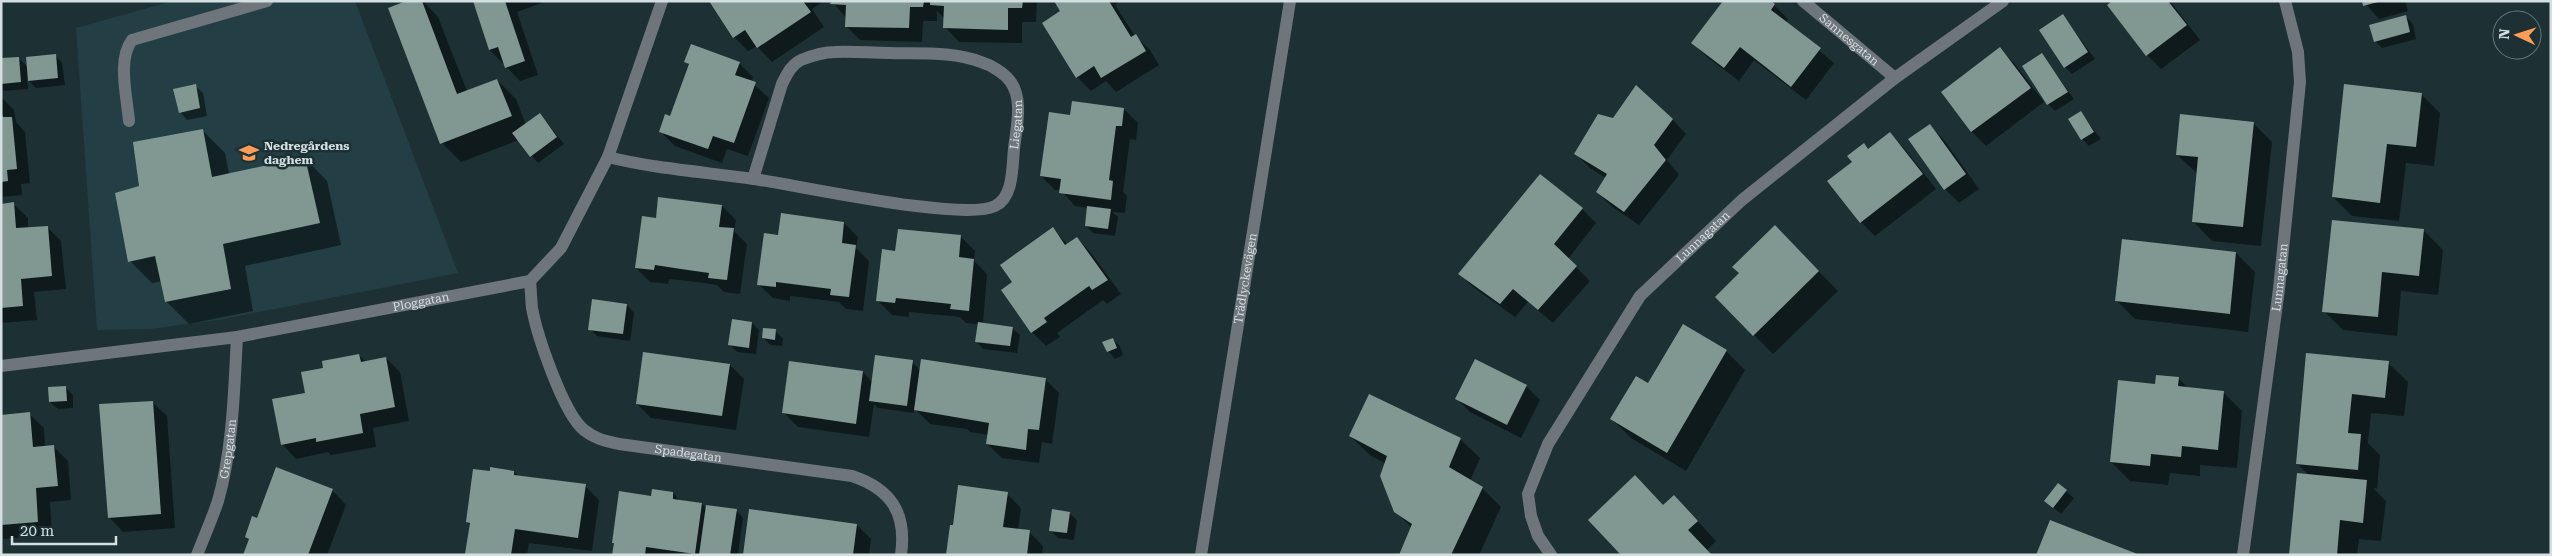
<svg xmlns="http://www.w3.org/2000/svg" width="2552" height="556" viewBox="0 0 2552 556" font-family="'Roboto Serif',serif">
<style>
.built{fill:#233e44}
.shadow{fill:#0007}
.building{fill:#819792}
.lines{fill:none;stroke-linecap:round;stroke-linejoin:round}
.minor{stroke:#6f767b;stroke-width:12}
.labels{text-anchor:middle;stroke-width:5;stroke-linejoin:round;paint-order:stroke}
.street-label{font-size:12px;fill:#d3dfe1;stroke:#1d3135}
.poi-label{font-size:12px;font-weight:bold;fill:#d3dfe1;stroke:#1d3135;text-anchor:start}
</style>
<rect width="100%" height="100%" fill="#1d3135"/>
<path class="built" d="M173 1H355L458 273 218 320 150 329 97 330 76 28Z"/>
<g class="shadow">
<path d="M409 1H423L438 17 467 91 497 80 516 99 526 125 540 114 564 144 538 163 519 140 461 162 442 143Z"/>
<path d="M474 1H547L517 12 538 75 520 81 490 50Z"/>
<path d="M710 1H824L812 9 824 27 772 62 757 46 748 51 734 37Z"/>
<path d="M832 1H1037L1036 22H1022V43L959 42 945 27V19L937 11V21H923L922 42 860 40 846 26V18Z"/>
<path d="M1056 1H1120L1115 5 1135 36 1150 50 1159 65 1116 92 1106 81 1091 91 1077 77 1062 12Z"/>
<path d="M2114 1H2170L2200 40 2161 69 2147 55 2109 5Z"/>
<path d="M2363 1H2405L2408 11 2379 19Z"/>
<path d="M1774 5 1788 19 1786 23 1834 63 1806 100 1754 60 1739 81 1707 57 1693 43Z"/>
<path d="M2063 16 2095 59 2072 74 2065 67Z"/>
<path d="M2405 16 2413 24 2416 39 2382 48 2375 41Z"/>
<path d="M2000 49 2014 63 2044 102 1986 146 1972 132 1943 92Z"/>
<path d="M55 55 62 63 65 85 36 88 27 79 28 89 1 91V60L18 58 28 67Z"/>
<path d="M2042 55 2074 99 2055 111 2048 104Z"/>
<path d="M686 62 739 63 753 77 751 82 769 98 748 156 727 149 722 163 675 146 660 131 671 118 690 66Z"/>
<path d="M195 86 203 93 207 116 187 120 180 112Z"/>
<path d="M2421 94 2440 113 2434 166 2406 163 2399 221 2352 216 2333 197Z"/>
<path d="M1 97 14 110 16 122 25 132 30 183 21 184 22 195 1 197Z"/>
<path d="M1124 109 1138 123 1136 140 1130 139 1123 192 1127 196 1125 213 1112 212 1118 217 1115 236 1093 233 1086 226 1088 208 1075 206 1061 190H1055L1041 176 1072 117Z"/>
<path d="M2080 112 2101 139 2089 146 2082 139Z"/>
<path d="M1672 119 1686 134 1667 160 1679 175 1639 225 1611 206 1597 192 1606 178 1590 168 1576 154Z"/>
<path d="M2253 123 2272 142 2261 246 2212 241 2193 221 2198 174 2177 155Z"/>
<path d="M1930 126 1944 140 1979 189 1959 203 1945 189Z"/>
<path d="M202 130 225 153 229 174 305 158 327 181 341 245 245 266 253 311 189 324 167 302 162 281 152 283 130 261 141 187Z"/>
<path d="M1890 134 1904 148 1936 189 1875 236 1861 222 1854 162 1864 145 1869 150Z"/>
<path d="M13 204 28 218V229L47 227 61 241 66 289 34 292 37 320 1 323V205Z"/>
<path d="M722 206 736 220 734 231 747 244 740 294 724 292 717 285 697 282 669 279 668 284 650 282 636 268Z"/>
<path d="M1582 209 1596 223 1568 259 1590 281 1553 323 1528 302 1515 317 1473 287 1459 273Z"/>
<path d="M844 223 858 237 856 248 869 261 863 311 846 309 839 302 790 296V301L773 298 758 284 779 236Z"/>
<path d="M1775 227 1838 291 1773 354 1716 297 1741 273Z"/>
<path d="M1053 229 1068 245 1077 238 1091 253 1121 294 1107 304 1103 300 1057 333 1060 337 1046 346 1032 332 1003 291 1014 283Z"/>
<path d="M2424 231 2443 250 2438 295 2401 291 2397 336 2343 330 2324 311Z"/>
<path d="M961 237 975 251 974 261 987 274 983 323 1012 328 1020 335 1017 353 983 349 976 341 979 324 966 323 960 317 909 312V317L892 315 878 301 897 252Z"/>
<path d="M2236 253 2255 272 2248 332 2135 319 2116 300Z"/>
<path d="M627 305 634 313 630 341 597 336 590 329Z"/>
<path d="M752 323 759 330 756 354 737 352 729 344Z"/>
<path d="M775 331 783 338 782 346 771 345 763 338Z"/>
<path d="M1112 339 1120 346 1123 355 1115 359 1108 351Z"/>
<path d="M1726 351 1745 370 1686 471 1631 438 1612 419Z"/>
<path d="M2307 354 2388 363 2408 382 2404 416 2371 413 2368 443 2380 455 2377 489 2373 488 2386 501 2381 541 2359 539 2357 555H2290L2309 475 2297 464Z"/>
<path d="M359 355 366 362 386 358 400 372 409 421 373 428 376 447 331 455 328 452 296 459 282 444 306 394 324 369Z"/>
<path d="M912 362 921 371 1045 379 1059 393 1052 444 1042 442 1039 463 1002 458 987 444 989 435 970 432 967 429 930 424 914 408V413L878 408 874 404 869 437 798 427 784 413 863 372 873 383Z"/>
<path d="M730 365 744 379 736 430 651 418 637 404Z"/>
<path d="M2178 378 2188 388 2223 392 2242 411 2237 468 2200 465V476L2170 473 2168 485 2130 481 2111 462 2156 385Z"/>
<path d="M1526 386 1540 400 1521 438 1470 412 1456 398Z"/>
<path d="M65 387 73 395V408L58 409 50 402Z"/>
<path d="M152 402 167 416 175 528 123 532 109 517Z"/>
<path d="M29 414 44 428 45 447H54L68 461 71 500 50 502 52 535 3 539 1 416Z"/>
<path d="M1350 436 1460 439 1480 458 1470 481 1482 488 1501 507 1479 555H1400L1412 528 1395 511 1386 464 1370 455Z"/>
<path d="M514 472 518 476 585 486 599 500 592 551 529 543 527 555 466 554 470 525 467 522 491 473Z"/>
<path d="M2058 485 2074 498 2061 514 2046 501Z"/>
<path d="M332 490 346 505 327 555H244L250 540 246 537 258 519Z"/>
<path d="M673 493 680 501 702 504 707 509 736 510 743 518 738 555H613L653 497Z"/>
<path d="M1007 494 1021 508 1018 530 1029 532 1043 546 1042 555H949Z"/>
<path d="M1664 506 1693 516 1716 541 1707 550Z"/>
<path d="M1069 513 1077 520 1074 540 1058 538 1050 530Z"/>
<path d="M857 525 871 539 869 555H744Z"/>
</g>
<g class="building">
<path d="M406 1H422L457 94 497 79 512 116 440 144 388 8Z"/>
<path d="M473 1H505L525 61 505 68 498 47 489 50Z"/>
<path d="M709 1H803L811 12 757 48 745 30 733 38Z"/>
<path d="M831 1H924L923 7H910L909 28 845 27 846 5 830 4Z"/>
<path d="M930 1H1023L1022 8H1008V30L943 28 944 6 930 5Z"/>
<path d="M1054 1H1109L1131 37 1136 34 1146 51 1101 78 1094 66 1076 78 1042 23 1060 11Z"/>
<path d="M1723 1H1771L1775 4 1771 10 1821 48 1791 87 1740 47 1724 68 1691 43Z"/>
<path d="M2112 1H2168L2187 25 2146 56 2107 5Z"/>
<path d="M2362 1H2378V2L2363 6Z"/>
<path d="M2063 14 2088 52 2064 68 2039 30Z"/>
<path d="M2406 15 2410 32 2374 42 2369 25Z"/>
<path d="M691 44 740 62 735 75 756 82 734 143 713 136 708 149 659 132 665 114 670 116 689 64 684 62Z"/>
<path d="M2000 47 2031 88 1971 132 1941 92Z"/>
<path d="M2042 53 2068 92 2047 105 2022 66Z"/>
<path d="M56 54 58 78 28 81 26 57Z"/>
<path d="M19 57 21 82 1 84V58Z"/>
<path d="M196 84 200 108 179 113 173 89Z"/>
<path d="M2344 84 2422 93 2416 147 2387 144 2380 203 2332 197Z"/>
<path d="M1636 85 1673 119 1654 145 1666 160 1624 212 1596 192 1607 174 1574 154 1598 114 1613 118Z"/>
<path d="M1072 101 1124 108 1122 126H1116L1109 180 1113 181 1111 200 1059 193 1061 179 1040 176 1049 112 1070 115Z"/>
<path d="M2081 111 2094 132 2081 140 2068 119Z"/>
<path d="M1 112 3 117H12L17 169 7 170 8 181 1 182Z"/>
<path d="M540 113 557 137 530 157 512 133Z"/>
<path d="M2180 114 2254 122 2243 227 2192 222 2198 157 2176 155Z"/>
<path d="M1930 124 1966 174 1944 190 1908 139Z"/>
<path d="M203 129 212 177 305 157 320 223 223 244 231 289 165 302 155 256 128 262 115 193 139 186 133 142Z"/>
<path d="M1890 132 1923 174 1860 223 1827 181 1852 162 1847 156 1864 143 1868 149Z"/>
<path d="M1540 174 1583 208 1554 244 1577 266 1538 310 1513 289 1500 304 1458 274Z"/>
<path d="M658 197 722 205 719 227 734 228 727 280 708 278 709 273 681 269 655 265 654 270 635 268 642 216 656 218Z"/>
<path d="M14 202 16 228 48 226 52 276 21 279 23 306 1 308V204Z"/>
<path d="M1087 206 1111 209 1108 229 1085 226Z"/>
<path d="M781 213 844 222 842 243 856 245 849 297 830 295 831 289 776 282V287L757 285 764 233 778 235Z"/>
<path d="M2332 220 2424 229 2419 276 2382 272 2378 317 2322 312Z"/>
<path d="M1775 225 1819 271 1753 336 1715 297 1739 273 1732 267Z"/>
<path d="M1053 227 1065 245 1077 237 1108 280 1092 290 1089 286 1044 318 1047 322 1031 333 1001 290 1012 282 1000 265Z"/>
<path d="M898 229 961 235 959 257 974 259 969 311 950 309 951 304 896 298 895 303 876 301 882 249 895 251Z"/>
<path d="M2122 239 2236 252 2230 314 2115 301Z"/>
<path d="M592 299 627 304 623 334 588 330Z"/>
<path d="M732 319 752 322 749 348 728 345Z"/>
<path d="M978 322 1013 327 1010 346 975 342Z"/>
<path d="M1683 324 1727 350 1667 453 1610 419 1636 376 1648 383Z"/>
<path d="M763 328 776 329 775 340 762 338Z"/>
<path d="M1113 338 1117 348 1107 352 1102 342Z"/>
<path d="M643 352 730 364 722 416 636 404Z"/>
<path d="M2306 353 2389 361 2385 398 2352 394 2348 433 2361 434 2358 470 2296 464Z"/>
<path d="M359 354 361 362 386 357 395 407 360 414 363 433 316 442V438L281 445 272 399 305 393 301 372 323 368 322 361Z"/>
<path d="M875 355 913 360 907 406 869 401Z"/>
<path d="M921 359 1046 378 1039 430 1028 429 1026 450 986 444 989 423 914 410Z"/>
<path d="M1475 359 1527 385 1507 425 1455 399Z"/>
<path d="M789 361 863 371 856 424 782 413Z"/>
<path d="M2156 375 2179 377 2178 386 2224 391 2218 450 2182 446 2181 457 2151 454 2150 466 2110 462 2118 380 2155 384Z"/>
<path d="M66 386 67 401 49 402 48 387Z"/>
<path d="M1369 394 1461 438 1449 467 1483 487 1451 555H1399L1412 524 1394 512 1380 476 1387 456 1349 436Z"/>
<path d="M153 401 161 514 108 518 99 404Z"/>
<path d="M30 412 33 447 54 445 58 486 36 488 38 522 1 525V415Z"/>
<path d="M276 467 333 489 308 555H243L249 539 245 537 252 516 257 518Z"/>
<path d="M490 467 514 471V475L586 484 578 538 515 529 511 555 465 554 470 523 466 522 473 469 490 471Z"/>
<path d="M2297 473 2367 480 2363 523 2340 520 2337 555H2289Z"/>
<path d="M1635 475 1663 505 1674 495 1698 521 1688 530 1712 555H1621L1588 520Z"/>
<path d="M2058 483 2067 490 2053 508 2044 501Z"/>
<path d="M958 485 1008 492 1003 527 1030 530 1027 555H946L950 525H953Z"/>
<path d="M652 489 673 492V499L702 503 695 554 646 547 645 555H612L614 543H612L619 491 651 496Z"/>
<path d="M706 505 737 509 730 555H699Z"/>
<path d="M749 509 857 524 853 555H743Z"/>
<path d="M1052 509 1070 512 1067 533 1049 531Z"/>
<path d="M2050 520 2140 555H2036Z"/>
</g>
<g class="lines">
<g class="minor">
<path id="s1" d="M1803 1 1895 78"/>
<path d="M129 121C127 96 117 60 132 40L267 1"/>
<path id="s2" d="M608 157C656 169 705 172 754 179 798 185 963 222 995 206 1014 197 1012 166 1014 149 1016 129 1024 99 1010 81 1004 73 991 65 981 62 953 51 919 54 889 53 871 53 853 51 835 52 824 52 811 56 801 60 791 65 787 74 782 84L753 179"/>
<path id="s3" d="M530 281C531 290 531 299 532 308 537 335 563 413 584 430 595 439 606 441 619 444L852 476C891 489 907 513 901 555"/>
<path id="s4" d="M1 366 237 337 530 281 561 248 608 157 662 1"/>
<path id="s5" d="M197 555C204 537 212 519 218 501 233 448 234 391 237 337"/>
<path id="s6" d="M1201 555 1290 1"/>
<path id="s7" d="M1551 555 1538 536 1531 516 1528 494 1548 444 1640 296 1742 200 1895 78 2003 1"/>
<path id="s8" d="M2243 555 2279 289 2300 82 2298 52 2285 1"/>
</g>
</g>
<defs>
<symbol id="school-bare" viewBox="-9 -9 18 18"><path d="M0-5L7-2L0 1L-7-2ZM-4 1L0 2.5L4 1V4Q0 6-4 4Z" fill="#fd9c55" stroke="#1d3135" stroke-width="2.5" paint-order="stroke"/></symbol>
</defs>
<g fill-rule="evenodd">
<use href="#school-bare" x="235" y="139" width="28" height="28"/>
</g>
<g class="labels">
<g class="street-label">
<text dy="4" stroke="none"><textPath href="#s1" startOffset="60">Sannesgatan</textPath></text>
<text dy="4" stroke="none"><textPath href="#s2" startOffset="479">Liegatan</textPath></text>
<text dy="4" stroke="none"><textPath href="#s7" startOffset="381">Lunnagatan</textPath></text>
<text dy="4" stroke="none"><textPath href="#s6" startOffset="280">Trädlyckevägen</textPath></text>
<text dy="4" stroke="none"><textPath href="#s8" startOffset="280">Lunnagatan</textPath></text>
<text dy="4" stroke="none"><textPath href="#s4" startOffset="425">Ploggatan</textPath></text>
<text dy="4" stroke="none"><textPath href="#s5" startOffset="111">Grepgatan</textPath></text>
<text dy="4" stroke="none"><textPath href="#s3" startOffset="269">Spadegatan</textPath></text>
</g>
<g class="poi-label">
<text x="264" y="150">Nedregårdens<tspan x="264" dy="14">daghem</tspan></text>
</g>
</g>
<rect width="2552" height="556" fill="none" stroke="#d3dfe1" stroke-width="5"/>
<g transform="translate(2517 35) rotate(274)"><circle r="24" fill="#1d3135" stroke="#66777a"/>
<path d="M0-4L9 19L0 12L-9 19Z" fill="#fd9c55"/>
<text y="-8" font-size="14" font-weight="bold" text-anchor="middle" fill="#d3dfe1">N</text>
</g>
<path d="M12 536v8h104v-8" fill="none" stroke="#d3dfe1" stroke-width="2.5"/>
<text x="20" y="536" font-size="15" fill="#d3dfe1" stroke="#1d3135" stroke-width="4" paint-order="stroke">20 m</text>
</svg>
